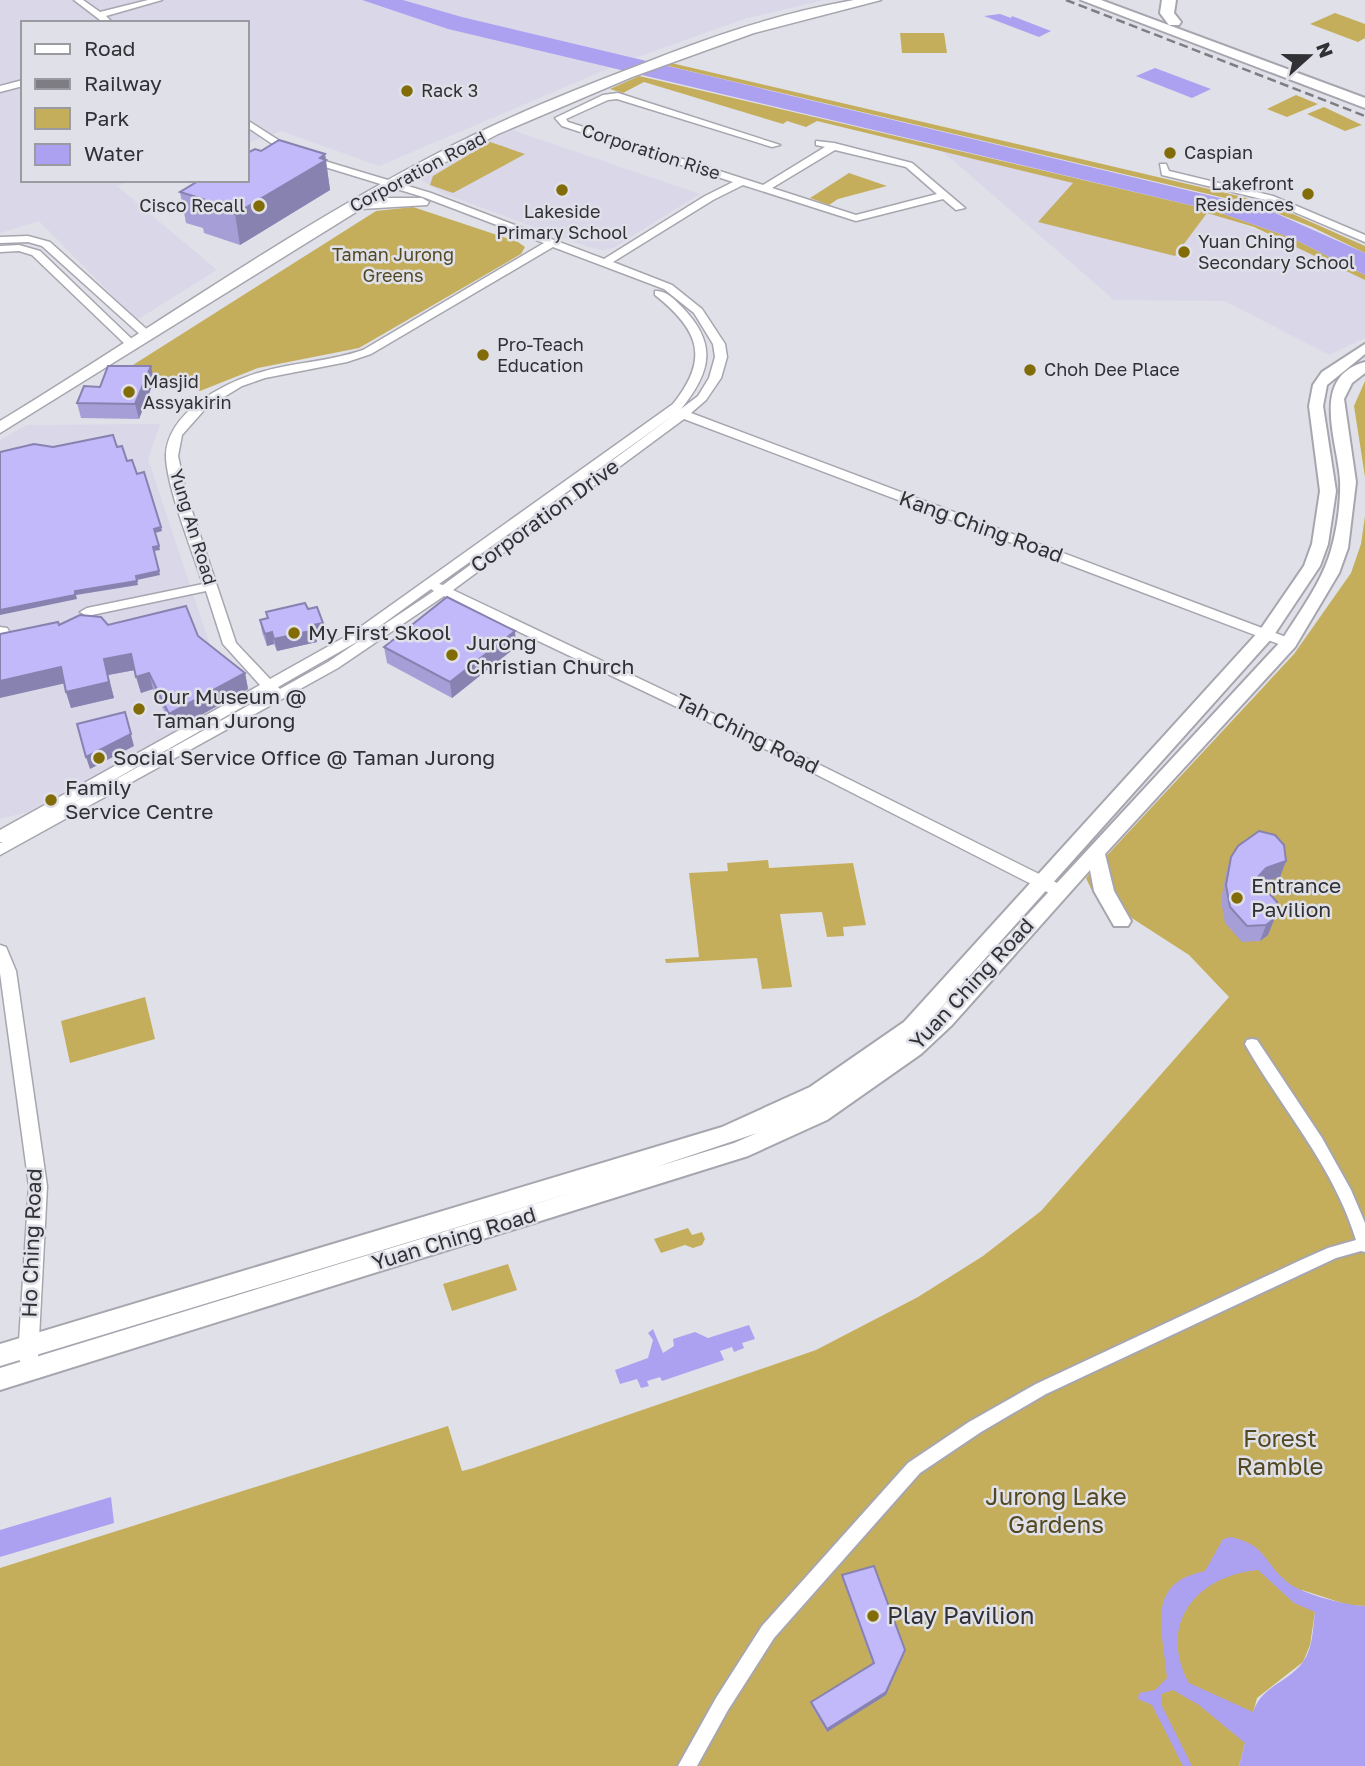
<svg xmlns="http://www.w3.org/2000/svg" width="1365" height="1766" viewBox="0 0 1365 1766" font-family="'Golos Text',sans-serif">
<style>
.built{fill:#d9d7e8}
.green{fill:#c5ae5b}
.water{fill:#aca1f0;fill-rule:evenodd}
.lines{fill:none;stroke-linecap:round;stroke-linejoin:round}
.pedestrian-casing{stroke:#a7a6af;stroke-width:4}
.minor-casing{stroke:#a7a6af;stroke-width:3}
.tertiary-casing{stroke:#a7a6af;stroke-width:4}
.secondary-casing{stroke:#a7a6af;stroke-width:3}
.primary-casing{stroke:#a7a6af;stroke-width:4}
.pedestrian{fill:#fff;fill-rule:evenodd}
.minor{fill:#fff;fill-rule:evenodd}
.tertiary{fill:#fff;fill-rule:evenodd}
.secondary{fill:#fff;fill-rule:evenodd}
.primary{fill:#fff;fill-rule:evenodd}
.rail{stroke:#7e7d83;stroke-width:2.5;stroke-dasharray:9 4.5;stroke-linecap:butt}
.wall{fill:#a69fd7}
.shaded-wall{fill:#8782af}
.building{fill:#c1b9fa;stroke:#8782af;stroke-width:2}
.poi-dot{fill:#826c08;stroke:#e0e0e9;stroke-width:2.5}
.labels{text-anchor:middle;stroke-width:5;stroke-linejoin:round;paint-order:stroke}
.far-poi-label{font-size:18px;fill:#313034;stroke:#e0e0e9;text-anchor:start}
.far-street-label{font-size:18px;fill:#313034;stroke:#e0e0e9}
.far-park-label{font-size:18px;fill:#524822;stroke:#e0e0e9}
.street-label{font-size:21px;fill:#313034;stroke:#e0e0e9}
.poi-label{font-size:21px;fill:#313034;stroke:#e0e0e9;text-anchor:start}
.near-park-label{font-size:24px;fill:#524822;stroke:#e0e0e9}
.near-poi-label{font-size:24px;fill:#313034;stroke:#e0e0e9;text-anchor:start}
</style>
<rect width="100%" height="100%" fill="#e0e0e9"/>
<g class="built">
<path d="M0 0H361L448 29 610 68 379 166 281 131 247 143V23H23V180H132L117 186 217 270 137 320 39 221 0 233Z"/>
<path d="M404 0H824L744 19 635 58 462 17Z"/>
<path d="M512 130 700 194 613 248 602 250 589 247 444 194 418 178 457 154Z"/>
<path d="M942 151 1220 216 1295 245 1365 280V338L1329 355 1225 301 1114 300Z"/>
<path d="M160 424 148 459 212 651 251 691 27 812 0 819V440L27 425Z"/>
</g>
<g class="green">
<path d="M1335 13 1365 24V38L1358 42 1310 24Z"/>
<path d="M900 33H944L947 53H902Z"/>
<path d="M667 62 1243 197 1293 214 1365 246V253L1312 227 1266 209 1225 198 664 65Z"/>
<path d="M639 76 1215 211 1292 238 1365 275V280L1254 227 1207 213 1175 256 1038 222 1073 183 817 121 806 127 787 121 783 124 644 82 623 93 610 89Z"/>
<path d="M1296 95 1318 104 1287 117 1267 109Z"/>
<path d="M1324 107 1362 125 1345 131 1307 114Z"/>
<path d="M490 142 525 154 453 193 430 185 433 176Z"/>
<path d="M849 173 887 186 838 199 829 205 810 198Z"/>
<path d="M413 207 518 242 525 247 521 254 359 348 258 368 200 391 133 365 376 211Z"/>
<path d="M1365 381V477L1354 406Z"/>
<path d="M1365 516V1606L1348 1605 1302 1590 1315 1612 1310 1645 1303 1662 1257 1698 1239 1766H0V1568L448 1426 462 1471 474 1468 816 1350 918 1297 983 1256 1041 1211 1229 997 1189 955 1093 893 1086 878 1294 654 1351 573 1361 544Z"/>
<path d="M768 860 769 868 853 863 866 925 843 927 844 936 827 937 822 912 780 914 792 987 762 989 757 958 666 963 665 959 699 957 689 873 728 871 727 863Z"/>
<path d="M145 997 155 1039 70 1063 61 1021Z"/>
<path d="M688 1228 692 1235 702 1232 705 1239 702 1245 693 1248 685 1245 661 1253 654 1239Z"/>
<path d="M508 1264 517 1290 452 1311 443 1284Z"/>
</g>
<g class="water">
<path d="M362 0H403L462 17 1266 209 1365 253V275L1292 238 1215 211 448 29Z"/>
<path d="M1000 14 1011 18 1012 16 1051 31 1039 37 984 16Z"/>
<path d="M1155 68 1211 89 1192 98 1136 76Z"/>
<path d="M749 1325 755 1339 742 1343 744 1348 734 1352 732 1347 720 1351 724 1360 662 1381 660 1377 647 1381 649 1386 641 1388 637 1379 620 1384 615 1370 648 1358 653 1340 648 1333 653 1329 663 1353 674 1346 673 1339 695 1332 708 1338Z"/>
<path d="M111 1497 114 1523 0 1557V1530Z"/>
<path d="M1231 1537C1266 1545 1263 1561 1286 1581 1300 1594 1345 1605 1365 1606V1766H1239L1245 1743 1199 1705 1173 1690 1161 1694V1704L1192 1766H1183L1152 1705 1138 1699 1139 1693 1155 1690 1167 1678C1163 1630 1144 1583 1205 1571L1223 1539ZM1258 1570 1294 1603 1315 1612C1313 1628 1313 1648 1303 1662 1288 1683 1262 1685 1253 1712L1189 1683C1157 1624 1196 1576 1258 1570Z"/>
</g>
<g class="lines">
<defs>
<path id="pedestrian" d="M1252 1039 1257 1040 1322 1138 1351 1190 1365 1223V1252L1361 1251 1336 1258 1046 1394 981 1432 920 1473 774 1638 728 1710 697 1766H678L716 1698 762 1626 908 1463 969 1422 1036 1384 1301 1260 1328 1248 1356 1240C1333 1165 1283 1111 1245 1044L1247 1040Z"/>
<g id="minor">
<path d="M74 0H83L100 12 148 0H162L106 16 111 21 110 23H104Z"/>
<path d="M23 80V86L0 92V86Z"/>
<path d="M618 93 780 145 772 147 617 99 608 100 566 119 568 122 763 185 825 147 816 145V141L834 143 912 163 965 208 956 210 943 199 856 221 743 185 713 200 613 262 672 285 702 309 725 344 727 357 721 378 706 400 691 413 1294 640 1296 643 1294 646H1284L684 419 453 590 798 754 1065 887 1067 891 1065 895H1053L788 760 444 596 338 668 0 855V843L3 842H0V830L260 685 223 644 206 591 87 616 80 612 87 608 203 584C193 553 165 483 166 454 169 412 222 384 258 373 292 362 329 362 363 350L544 243 423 197 312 163 277 147 247 127V120L283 143 318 159 431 193 604 259 705 196 733 182 562 126 555 118 603 95ZM835 150 906 167 937 194 856 215 772 188ZM553 247 664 289 694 313 713 344 715 357 709 378 698 396 681 409C711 372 718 344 682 307 675 300 666 290 655 291V295C699 330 710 358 673 404L352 633 270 679 236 643 186 493 178 456 182 435 206 408 242 386 265 378 347 362 371 354ZM674 415 443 585 439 584ZM431 589 434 591 328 662 280 689 278 687 362 639ZM267 693 269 694 57 812Z"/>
<path d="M1160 164H1166L1169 171 1273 196 1365 235V242L1266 200 1162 175Z"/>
<path d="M28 236 50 242 152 334V338H144L42 246 28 242 0 243V237Z"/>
<path d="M19 245 40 251 137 344V348H129L32 255 19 251 0 252V246Z"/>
<path d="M0 627 7 628 9 631 7 634 0 635Z"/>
<path d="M0 945 6 947 16 971 47 1186 38 1357 35 1363 28 1366 21 1363 18 1357 29 1186 0 973Z"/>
</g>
<path id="tertiary" d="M1365 344V354L1327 385 1323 406 1336 491 1328 544 1320 566 1272 638 930 1020 1282 640C1300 611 1322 582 1331 550 1337 530 1341 501 1340 480 1338 442 1309 377 1365 362V373L1352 383 1344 399 1356 482 1348 548 1339 573 1295 647 1105 854 1114 891 1131 921 1128 926H1114L1094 891 1090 870 952 1025 921 1054 827 1120 748 1156 0 1390V1368L577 1191 0 1366V1344L722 1127 810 1087 904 1022 1260 630 1304 566 1312 544 1320 491 1309 406 1313 385 1322 372ZM757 1133 734 1143 656 1167Z"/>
<path id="secondary" d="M854 0H881L754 33 632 77 498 134 378 198H422L429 202 427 205 361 209 0 433V421C146 332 286 232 438 153 502 119 569 92 637 66 707 38 779 13 854 0Z"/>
<g id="primary">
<path d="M1081 0H1101L1365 98V108Z"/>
<path d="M1162 0H1176L1174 13 1181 22 1179 25H1169L1160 13Z"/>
</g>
</defs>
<use href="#pedestrian" class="pedestrian-casing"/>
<use href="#minor" class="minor-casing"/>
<use href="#tertiary" class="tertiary-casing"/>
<use href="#secondary" class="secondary-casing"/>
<use href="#primary" class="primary-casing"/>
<use href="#pedestrian" class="pedestrian"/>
<use href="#minor" class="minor"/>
<use href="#tertiary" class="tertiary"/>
<use href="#secondary" class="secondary"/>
<use href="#primary" class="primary"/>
<path class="rail" d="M1066 0 1365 116"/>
</g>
<g class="wall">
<path d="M261 151 325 154 330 190 240 245 204 233 203 228 186 223 180 192Z"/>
<path d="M151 366 154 381 139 419 81 418 77 403 100 387Z"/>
<path d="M308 609 323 623 326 635 316 637 317 642 277 651 274 644 267 646 262 632 260 620 267 618 266 612Z"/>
<path d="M59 624 108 625 198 636 245 673 248 689 174 730 153 689 141 693 135 670 108 675 114 698 71 708 66 692Z"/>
<path d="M515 631 516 647 452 698 387 663 384 647Z"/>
<path d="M1231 857 1286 861 1280 877 1260 884 1278 910 1268 935 1260 941 1242 942 1225 923 1221 901 1226 873Z"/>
<path d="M842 1575 905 1653 886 1695 827 1732 811 1705V1702L873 1664 842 1578Z"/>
</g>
<g class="shaded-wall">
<path d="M325 154 330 190 240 245 235 214Z"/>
<path d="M151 366 154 381 139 419 135 404Z"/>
<path d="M161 527 162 531 155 533 154 529Z"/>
<path d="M159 546 160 550 154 551 153 547Z"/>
<path d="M159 571 160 575 137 580 136 576Z"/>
<path d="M137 581 138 585 76 595 77 599 0 615V610L75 591Z"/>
<path d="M323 623 326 635 316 637 317 642 277 651 274 639 313 625Z"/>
<path d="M515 631 516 647 452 698 450 682Z"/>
<path d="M272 632 274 644 267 646 265 634Z"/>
<path d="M131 654 135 670 108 675 114 698 71 708 66 692 104 659Z"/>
<path d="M61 667 66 683 0 698V681Z"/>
<path d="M149 673 153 689 141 693 136 677Z"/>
<path d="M245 673 248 689 174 730 169 714Z"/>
<path d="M125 712 134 746 90 769 86 757Z"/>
<path d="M1286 861 1280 877 1260 884 1256 879 1266 868Z"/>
<path d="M1278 910 1268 935 1260 941 1266 925Z"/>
<path d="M905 1650 886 1695 827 1732V1729Z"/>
</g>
<g class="building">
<path d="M279 140 325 154 320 158 326 160 235 214 198 202 203 199 180 192 200 180H247V153L255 149 261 151Z"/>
<path d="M108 366H151L135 404 77 403 84 386 100 387Z"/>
<path d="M113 435 117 447 122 446 127 461 132 460 137 474 144 472 161 527 154 529 159 546 153 547 159 571 136 576 137 581 75 591V595L0 610V452L34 444 53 447Z"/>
<path d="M447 597 515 631 450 682 384 647Z"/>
<path d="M305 603 308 609 317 607 323 623 313 625 315 630 274 639 272 632 265 634 260 620 268 618 266 612Z"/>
<path d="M186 606 198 636 245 673 169 714 149 673 136 677 131 654 104 659 109 682 66 692 61 667 0 681V634L58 622 59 625 80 615 101 617 108 625Z"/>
<path d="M125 712 131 734 86 757 77 724Z"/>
<path d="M1259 831 1275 835 1284 845 1286 861 1266 868 1256 879 1277 902 1278 910 1274 919 1266 925 1247 926 1230 907 1226 885 1231 857 1238 846Z"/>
<path d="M874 1566 905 1650 886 1692 827 1729 811 1702 874 1663 842 1575Z"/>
</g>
<g class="poi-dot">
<circle cx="407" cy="91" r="7"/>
<circle cx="1170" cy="153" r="7"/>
<circle cx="562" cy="190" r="7"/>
<circle cx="1308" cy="194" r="7"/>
<circle cx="259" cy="206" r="7"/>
<circle cx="1184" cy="252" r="7"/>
<circle cx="483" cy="355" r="7"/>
<circle cx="1030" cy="370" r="7"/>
<circle cx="129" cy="392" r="7"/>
<circle cx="294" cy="633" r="7"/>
<circle cx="452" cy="655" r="7"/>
<circle cx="139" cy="709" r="7"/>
<circle cx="99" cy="758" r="7"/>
<circle cx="51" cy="800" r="7"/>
<circle cx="1237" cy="898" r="7"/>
<circle cx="873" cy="1616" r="7"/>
</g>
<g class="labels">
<g class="far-poi-label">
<text x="421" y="97">Rack 3</text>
<text x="1184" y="159">Caspian</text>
<text x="1294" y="190" text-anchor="end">Lakefront<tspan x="1294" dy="21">Residences</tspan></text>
<text x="245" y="212" text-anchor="end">Cisco Recall</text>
<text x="562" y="218" text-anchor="middle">Lakeside<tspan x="562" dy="21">Primary School</tspan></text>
<text x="1198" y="248">Yuan Ching<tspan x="1198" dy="21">Secondary School</tspan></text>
<text x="497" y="351">Pro-Teach<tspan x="497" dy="21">Education</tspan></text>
<text x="1044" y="376">Choh Dee Place</text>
<text x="143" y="388">Masjid<tspan x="143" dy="21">Assyakirin</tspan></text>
</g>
<g class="far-street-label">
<text transform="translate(651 152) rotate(18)" y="6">Corporation Rise</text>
<text transform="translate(418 172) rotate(-28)" y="6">Corporation Road</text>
<text transform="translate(193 527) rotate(73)" y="6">Yung An Road</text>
</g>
<g class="far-park-label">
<text x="393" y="261">Taman Jurong<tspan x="393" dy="21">Greens</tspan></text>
</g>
<g class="street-label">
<text transform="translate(545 516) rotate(-36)" y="7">Corporation Drive</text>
<text transform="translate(981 527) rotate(20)" y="7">Kang Ching Road</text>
<text transform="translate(747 734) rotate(26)" y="7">Tah Ching Road</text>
<text transform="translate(972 984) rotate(-47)" y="7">Yuan Ching Road</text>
<text transform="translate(454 1239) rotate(-17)" y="7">Yuan Ching Road</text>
<text transform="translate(32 1243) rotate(-88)" y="7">Ho Ching Road</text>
</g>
<g class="poi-label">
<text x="308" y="640">My First Skool</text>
<text x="466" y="650">Jurong<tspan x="466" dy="24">Christian Church</tspan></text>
<text x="153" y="704">Our Museum @<tspan x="153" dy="24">Taman Jurong</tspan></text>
<text x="113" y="765">Social Service Office @ Taman Jurong</text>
<text x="65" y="795">Family<tspan x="65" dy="24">Service Centre</tspan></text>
<text x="1251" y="893">Entrance<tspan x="1251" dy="24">Pavilion</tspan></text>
</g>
<g class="near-park-label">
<text x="1280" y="1447">Forest<tspan x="1280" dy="28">Ramble</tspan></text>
<text x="1056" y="1505">Jurong Lake<tspan x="1056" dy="28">Gardens</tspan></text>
</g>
<g class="near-poi-label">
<text x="887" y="1624">Play Pavilion</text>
</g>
</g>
<rect x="21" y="21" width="228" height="161" fill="#e0e0e9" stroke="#9a9aa1" stroke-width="2"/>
<rect x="35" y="44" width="35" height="10" fill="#ffffff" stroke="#9a9aa1" stroke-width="2"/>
<text x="84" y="56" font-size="21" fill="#313034">Road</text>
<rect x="35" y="79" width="35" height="10" fill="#7e7d83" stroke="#9a9aa1" stroke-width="2"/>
<text x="84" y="91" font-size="21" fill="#313034">Railway</text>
<rect x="35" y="108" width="35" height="21" fill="#c5ae5b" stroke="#9a9aa1" stroke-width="2"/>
<text x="84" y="126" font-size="21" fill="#313034">Park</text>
<rect x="35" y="144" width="35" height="21" fill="#aca1f0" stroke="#9a9aa1" stroke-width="2"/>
<text x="84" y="161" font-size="21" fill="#313034">Water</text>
<g transform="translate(1309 56) rotate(69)" stroke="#e0e0e9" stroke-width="5" paint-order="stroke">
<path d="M0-5L12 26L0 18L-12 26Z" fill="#313034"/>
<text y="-10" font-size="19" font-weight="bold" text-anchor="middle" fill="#313034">N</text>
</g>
</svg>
